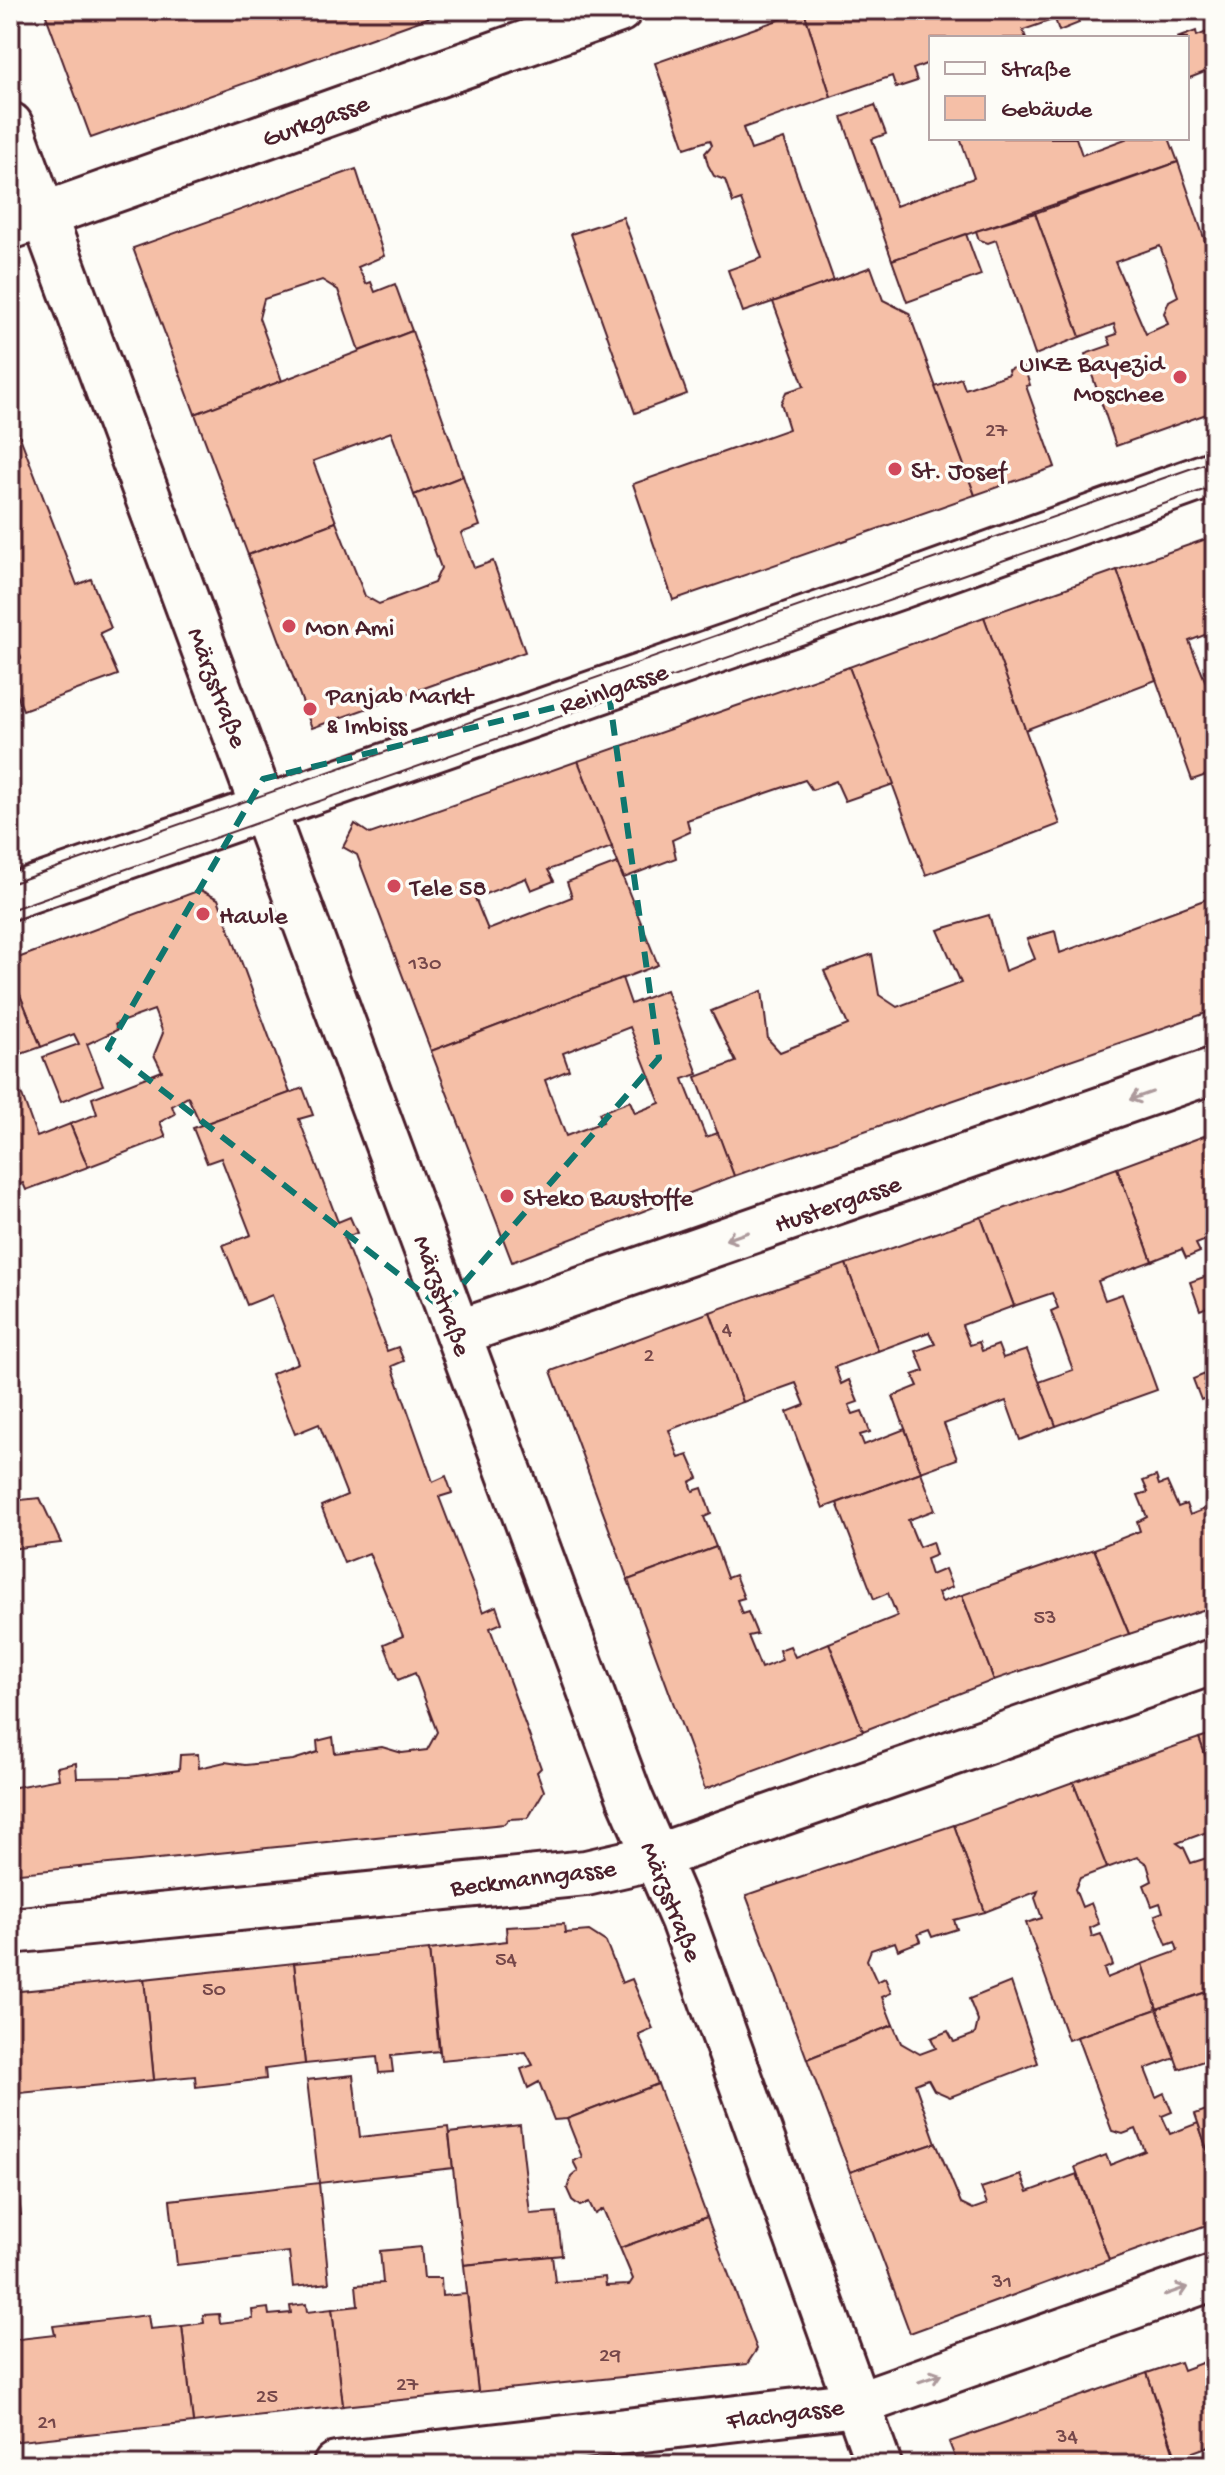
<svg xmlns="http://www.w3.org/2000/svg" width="1225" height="2475" viewBox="0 0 1225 2475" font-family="'Gochi Hand',sans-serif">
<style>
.building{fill:#f5bfa7;stroke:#4a1f2b;stroke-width:2;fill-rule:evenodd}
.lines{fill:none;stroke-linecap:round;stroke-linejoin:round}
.street-casing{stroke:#4a1f2b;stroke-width:50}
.secondary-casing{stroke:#4a1f2b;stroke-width:50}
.street{stroke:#fdfcf7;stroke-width:44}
.secondary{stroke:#fdfcf7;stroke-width:44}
.tram{stroke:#4a1f2b;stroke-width:2}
.oneway{stroke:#ac999b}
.marked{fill:none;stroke:#0f766e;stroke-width:6;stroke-dasharray:16 10;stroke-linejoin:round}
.poi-dot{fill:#d1495b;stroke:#fdfcf7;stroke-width:3}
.labels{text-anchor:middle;stroke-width:7;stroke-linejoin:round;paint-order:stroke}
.number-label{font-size:22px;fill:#75474a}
.street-label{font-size:26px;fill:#4a1f2b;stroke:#fdfcf7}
.poi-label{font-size:26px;fill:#4a1f2b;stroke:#fdfcf7;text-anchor:start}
</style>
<rect width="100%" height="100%" fill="#fdfcf7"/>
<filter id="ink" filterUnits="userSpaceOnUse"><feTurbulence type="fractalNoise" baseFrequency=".0125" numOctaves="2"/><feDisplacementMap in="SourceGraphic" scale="16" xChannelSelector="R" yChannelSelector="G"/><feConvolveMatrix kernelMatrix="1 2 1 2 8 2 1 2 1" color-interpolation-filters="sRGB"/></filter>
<g filter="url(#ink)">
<g class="building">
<path d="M44 10H156L165 14 178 10H450L91 138Z"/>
<path d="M1079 10 1075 11 1079 23 1059 31 1055 19 1023 30 1026 38H931V62L913 69 917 81 896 88 892 76 831 97 804 11Z"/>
<path d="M804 11 831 97 743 128 751 150 784 139 834 281 743 312 728 270 762 258 741 200 733 203 725 180 714 176 708 165 705 153 712 145 710 140 685 148 655 63Z"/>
<path d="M1215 29V68L1187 79V38H1177L1196 31 1197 36Z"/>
<path d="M875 105 886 134 872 139 896 206 974 178 960 138H1076L1082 155 1128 138H1169L1178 162 892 260 842 117Z"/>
<path d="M1178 162 1215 270V411L1116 446 1085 354 1111 345 1108 337 1117 334 1114 324 1080 337 1035 213ZM1160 246 1178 296 1169 301 1164 313 1168 324 1146 334 1115 262Z"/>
<path d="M356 169 384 256 358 267 366 284 371 282 375 292 395 284 412 331 359 351 338 290 322 280 264 299 259 318 282 381 195 414 133 248Z"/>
<path d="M1035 213 1080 337 1035 355 996 240 988 243 979 240 976 231Z"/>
<path d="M623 217 687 394 635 413 571 234Z"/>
<path d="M966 234 981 275 907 302 892 260Z"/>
<path d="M871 267 883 300 909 313 975 495 673 600 633 484 789 429 781 403 786 392 804 386 773 302Z"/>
<path d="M412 331 463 476 414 495 391 432 313 461 336 522 248 555 195 414Z"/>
<path d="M1023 364 1030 385 1026 386 1055 467 975 495 935 387 961 378 965 389 1009 374 1008 370Z"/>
<path d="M10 411 77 585 91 579 111 628 100 633 118 675 23 710 10 677V662L21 658 10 627Z"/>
<path d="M463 476 480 526 461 533 474 568 493 561 525 652 312 728 248 555 336 522 365 596 379 604 434 583 441 568 414 495Z"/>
<path d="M1215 536V631L1189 641 1215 705V772L1192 780 1117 570Z"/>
<path d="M1117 570 1156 680 1025 730 984 617Z"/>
<path d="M984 617 1060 824 926 875 849 667Z"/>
<path d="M849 667 894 784 845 801 836 781 812 790 805 780 687 820 690 832 672 840 676 858 624 878 578 761Z"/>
<path d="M578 761 612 847 548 870 554 881 531 890 526 878 475 898 488 930 572 897 567 882 617 863 658 965 431 1051 357 855 343 847 355 824 370 834Z"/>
<path d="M200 890 218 899 290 1093 201 1125 188 1097 172 1106 175 1114 160 1122 166 1137 88 1167 70 1124 97 1114 92 1098 162 1071 154 1055 163 1033 154 1010 115 1024 117 1030 87 1044 103 1085 61 1102 43 1057 79 1044 74 1034 41 1047 10 970V961Z"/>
<path d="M1215 896V1010L734 1176 696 1077 736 1062 711 1011 762 991 768 1039 780 1052 848 1025 824 971 872 954 879 995 897 1007 961 983 938 930 989 915 1005 971 1035 959 1027 939 1055 931 1060 953Z"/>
<path d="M10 970 41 1047 10 1058Z"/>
<path d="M622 978 631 1004 666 990 698 1074 683 1079 706 1137 718 1133 734 1176 512 1262 431 1051ZM630 1027 660 1103 635 1113 630 1101 599 1113 603 1122 566 1136 545 1080 569 1070 563 1053Z"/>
<path d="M303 1088 313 1115 299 1119 338 1222 350 1217 357 1233 344 1238 387 1351 398 1347 404 1361 392 1366 433 1482 446 1476 452 1493 439 1497 483 1612 496 1606 502 1623 490 1628 541 1768 537 1772 544 1791 528 1818 509 1819 504 1824 10 1874V1788L59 1779 57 1767 76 1763 77 1778 129 1777 179 1770 180 1755 198 1754 199 1768 225 1762 245 1765 293 1760 318 1752 317 1741 333 1737 335 1753 382 1747 402 1753 427 1750 437 1732 415 1673 398 1680 384 1644 403 1636 369 1553 344 1563 321 1506 347 1495 319 1424 295 1434 271 1374 298 1363 272 1295 247 1305 223 1245 251 1235 221 1158 207 1163 193 1128Z"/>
<path d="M20 1090 37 1137 70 1124 88 1167 26 1190 23 1183 10 1188V1093Z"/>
<path d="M1215 1132V1249L1211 1238 1196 1244 1200 1252 1186 1258 1182 1249 1152 1261 1117 1168Z"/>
<path d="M1117 1168 1152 1261 1098 1281 1105 1300 1122 1294 1157 1390 1056 1426 1039 1382 1073 1370 1051 1311 1058 1308 1052 1293 1014 1306 981 1217Z"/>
<path d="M981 1217 1014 1306 962 1325 970 1345 979 1342 982 1351 998 1345 1003 1358 1027 1350 1056 1426 1020 1440 1006 1401 944 1424 957 1459 921 1472 893 1396 918 1386 913 1375 924 1371 916 1351 935 1344 929 1332 878 1351 846 1264Z"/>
<path d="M846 1264 878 1351 835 1367 841 1384 849 1380 858 1402 849 1405 853 1414 862 1411 870 1432 860 1435 864 1445 905 1429 921 1472 823 1508 787 1412 805 1405 796 1383 743 1402 710 1312Z"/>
<path d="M1215 1273V1304L1200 1310 1190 1282Z"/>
<path d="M710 1312 743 1402 669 1430 679 1458 688 1455 698 1478 690 1482 693 1491 702 1488 711 1514 704 1517 716 1547 628 1580 551 1371Z"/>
<path d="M1215 1370V1394L1201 1400 1193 1379Z"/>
<path d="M921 1472 935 1510 908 1520 919 1547 932 1542 936 1555 926 1559 931 1575 945 1569 952 1587 938 1593 942 1602 962 1595 994 1680 863 1731 829 1643 897 1616 888 1593 874 1599 837 1503Z"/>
<path d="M1156 1476 1159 1485 1167 1482 1178 1507 1186 1504 1190 1515 1215 1505V1606L1129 1634 1094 1549 1140 1531 1137 1522 1147 1517 1138 1495 1148 1492 1143 1481Z"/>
<path d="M40 1498 61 1543 10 1549V1501Z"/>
<path d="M716 1547 727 1578 735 1575 744 1598 737 1600 742 1614 748 1612 757 1634 748 1636 761 1668 782 1660 779 1650 790 1646 795 1657 829 1643 863 1731 705 1789 628 1580Z"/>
<path d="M1094 1549 1129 1634 994 1680 962 1595Z"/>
<path d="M1215 1733V1782L1199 1738Z"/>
<path d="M1199 1738 1215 1782V1829L1177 1843 1184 1848 1191 1863 1207 1858 1215 1883V1989L1157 2009 1142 1964 1178 1951 1175 1942 1167 1945 1155 1915 1163 1912 1160 1903 1152 1906 1144 1885 1152 1881 1147 1864 1137 1857 1107 1868 1073 1782Z"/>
<path d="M1073 1782 1107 1868 1080 1878 1075 1889 1082 1907 1091 1903 1099 1924 1090 1928 1092 1937 1101 1934 1113 1965 1104 1969 1107 1978 1142 1964 1157 2009 1068 2040 1026 1923 1042 1918 1035 1898 1038 1891 985 1912 954 1825Z"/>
<path d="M954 1825 985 1912 954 1920 957 1929 932 1937 929 1930 918 1934 921 1941 898 1950 895 1942 871 1950 867 1960 877 1982 885 1978 891 1993 882 1997 893 2025 807 2059 746 1895Z"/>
<path d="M564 1924 565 1933 589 1931 606 1942 622 1983 632 1979 653 2029 639 2035 658 2084 567 2119 554 2120 539 2082 528 2088 521 2069 533 2065 526 2052 441 2060 429 1950 507 1941 506 1927Z"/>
<path d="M429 1950 439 2051 391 2056 393 2072 379 2073 377 2057 305 2064 294 1963Z"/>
<path d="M294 1963 305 2064 265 2069 266 2079 196 2087 195 2076 154 2080 144 1979Z"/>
<path d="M144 1979 154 2080 10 2094V1992Z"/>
<path d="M1011 1982 1038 2063 950 2097 934 2090 928 2079 915 2084 936 2143 850 2172 807 2059 893 2025 901 2043 920 2054 936 2048 931 2038 948 2031 954 2042 975 2034 978 2021 969 1999Z"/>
<path d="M1215 1989V2073L1210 2059 1179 2069 1157 2009Z"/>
<path d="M1157 2009 1175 2058 1145 2069 1156 2097 1164 2093 1172 2112 1162 2116 1170 2134 1198 2123 1215 2172V2222L1109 2260 1075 2167 1106 2155 1110 2165 1145 2151 1136 2129 1123 2134 1112 2131 1077 2037Z"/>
<path d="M353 2075 360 2137 448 2127 453 2168 319 2183 307 2080Z"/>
<path d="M658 2084 707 2217 620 2248 603 2209 595 2214 589 2202 580 2206 572 2200 567 2189 571 2177 578 2171 573 2161 582 2157 567 2119Z"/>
<path d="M1215 2107V2172L1195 2114Z"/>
<path d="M10 2121 21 2215 10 2217Z"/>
<path d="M520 2125 530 2214 557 2212 562 2255 464 2265 449 2133Z"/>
<path d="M936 2143 961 2203 973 2209 987 2204 981 2188 1021 2175 1028 2192 1077 2174 1109 2260 910 2333 850 2172Z"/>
<path d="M319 2183 329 2283 293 2287 289 2252 177 2265 170 2200Z"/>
<path d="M707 2217 757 2349 747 2364 478 2392 464 2265 552 2256 555 2282 605 2277 606 2286 629 2285 633 2279 620 2248Z"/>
<path d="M421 2247 424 2278H441L442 2296 467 2294 478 2392 343 2406 332 2309 358 2306 356 2285 383 2283 380 2251Z"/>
<path d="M306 2304 307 2312 332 2309 343 2406 193 2423 182 2326 204 2323 203 2315 219 2314 220 2323 253 2319 252 2310 268 2308 269 2315 291 2313 290 2306Z"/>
<path d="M148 2315 150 2329 182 2326 193 2423 10 2442V2334L11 2340 55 2335 53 2326Z"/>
<path d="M1215 2358V2444L1187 2454 1191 2465H1179L1147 2373 1180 2362 1183 2370Z"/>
<path d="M1147 2373 1176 2460 1161 2465H958L949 2442Z"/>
</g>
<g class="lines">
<defs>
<g id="street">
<path d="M10 125 630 1798 683 1920 879 2465"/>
<path d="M10 227 619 10"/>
<path d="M458 1333 1215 1070"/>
<path d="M10 1931 586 1873 656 1857 1215 1661"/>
<path d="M336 2465 857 2404 1215 2277"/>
</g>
<path id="secondary" d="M10 897 898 587 1215 473"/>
</defs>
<use href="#street" class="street-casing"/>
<use href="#secondary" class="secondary-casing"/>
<use href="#street" class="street"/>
<use href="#secondary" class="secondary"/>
<g class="tram">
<path d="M10 884 1215 460"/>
<path d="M10 910 1215 486"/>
</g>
</g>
<defs><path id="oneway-shaft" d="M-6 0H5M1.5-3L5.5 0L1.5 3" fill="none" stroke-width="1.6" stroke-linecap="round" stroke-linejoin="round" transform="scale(2)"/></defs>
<g class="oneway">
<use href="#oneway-shaft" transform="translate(1141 1096) rotate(161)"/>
<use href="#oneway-shaft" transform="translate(737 1236) rotate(161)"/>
<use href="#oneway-shaft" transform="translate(1176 2291) rotate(-19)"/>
<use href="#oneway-shaft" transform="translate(930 2378) rotate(-19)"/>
</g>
</g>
<path class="marked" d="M609 694 659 1058 442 1308 108 1048 263 779Z"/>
<g class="poi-dot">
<circle cx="1180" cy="377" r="8"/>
<circle cx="895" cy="469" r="8"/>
<circle cx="289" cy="626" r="8"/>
<circle cx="310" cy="709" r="8"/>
<circle cx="394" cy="886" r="8"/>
<circle cx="203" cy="914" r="8"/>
<circle cx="507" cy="1196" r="8"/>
</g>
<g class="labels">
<g class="number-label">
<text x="996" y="436">27</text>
<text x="425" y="969">130</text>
<text x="727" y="1335">4</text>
<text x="649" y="1361">2</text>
<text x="1045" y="1623">53</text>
<text x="506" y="1965">54</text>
<text x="214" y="1995">50</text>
<text x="1002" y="2287">31</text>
<text x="610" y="2361">29</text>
<text x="407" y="2390">27</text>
<text x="267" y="2402">25</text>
<text x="47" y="2428">21</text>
<text x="1067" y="2442">34</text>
</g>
<g class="street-label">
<text transform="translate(315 119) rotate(-20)" y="9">Gurkgasse</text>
<text transform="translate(219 687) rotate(69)" y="9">Märzstraße</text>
<text transform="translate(613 687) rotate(-19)" y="9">Reinlgasse</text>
<text transform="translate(837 1202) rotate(-19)" y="9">Hustergasse</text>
<text transform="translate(444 1295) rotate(70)" y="9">Märzstraße</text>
<text transform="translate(533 1876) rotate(-7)" y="9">Beckmanngasse</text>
<text transform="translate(673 1901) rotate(68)" y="9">Märzstraße</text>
<text transform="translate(785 2412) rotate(-7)" y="9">Flachgasse</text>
</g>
<g class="poi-label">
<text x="1164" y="371" text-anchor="end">UIKZ Bayezid<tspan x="1164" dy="30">Moschee</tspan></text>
<text x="911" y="478">St. Josef</text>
<text x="305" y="635">Mon Ami</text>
<text x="326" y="703">Panjab Markt<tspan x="326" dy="30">&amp; Imbiss</tspan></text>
<text x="410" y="895">Tele 58</text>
<text x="219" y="923">Hawle</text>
<text x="523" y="1205">Steko Baustoffe</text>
</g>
</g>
<rect width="1225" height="2475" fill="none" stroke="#fdfcf7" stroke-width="40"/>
<rect x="20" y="20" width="1185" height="2435" fill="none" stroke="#4a1f2b" stroke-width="3" filter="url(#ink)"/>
<rect x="929" y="36" width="260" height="104" fill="#fdfcf7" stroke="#b5a4a5" stroke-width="2"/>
<rect x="945" y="62" width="40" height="12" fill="#fdfcf7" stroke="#b5a4a5" stroke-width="2"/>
<text x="1001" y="76" font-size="24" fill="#4a1f2b">Straße</text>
<rect x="945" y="96" width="40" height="24" fill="#f5bfa7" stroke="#b5a4a5" stroke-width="2"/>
<text x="1001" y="116" font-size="24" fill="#4a1f2b">Gebäude</text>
</svg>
